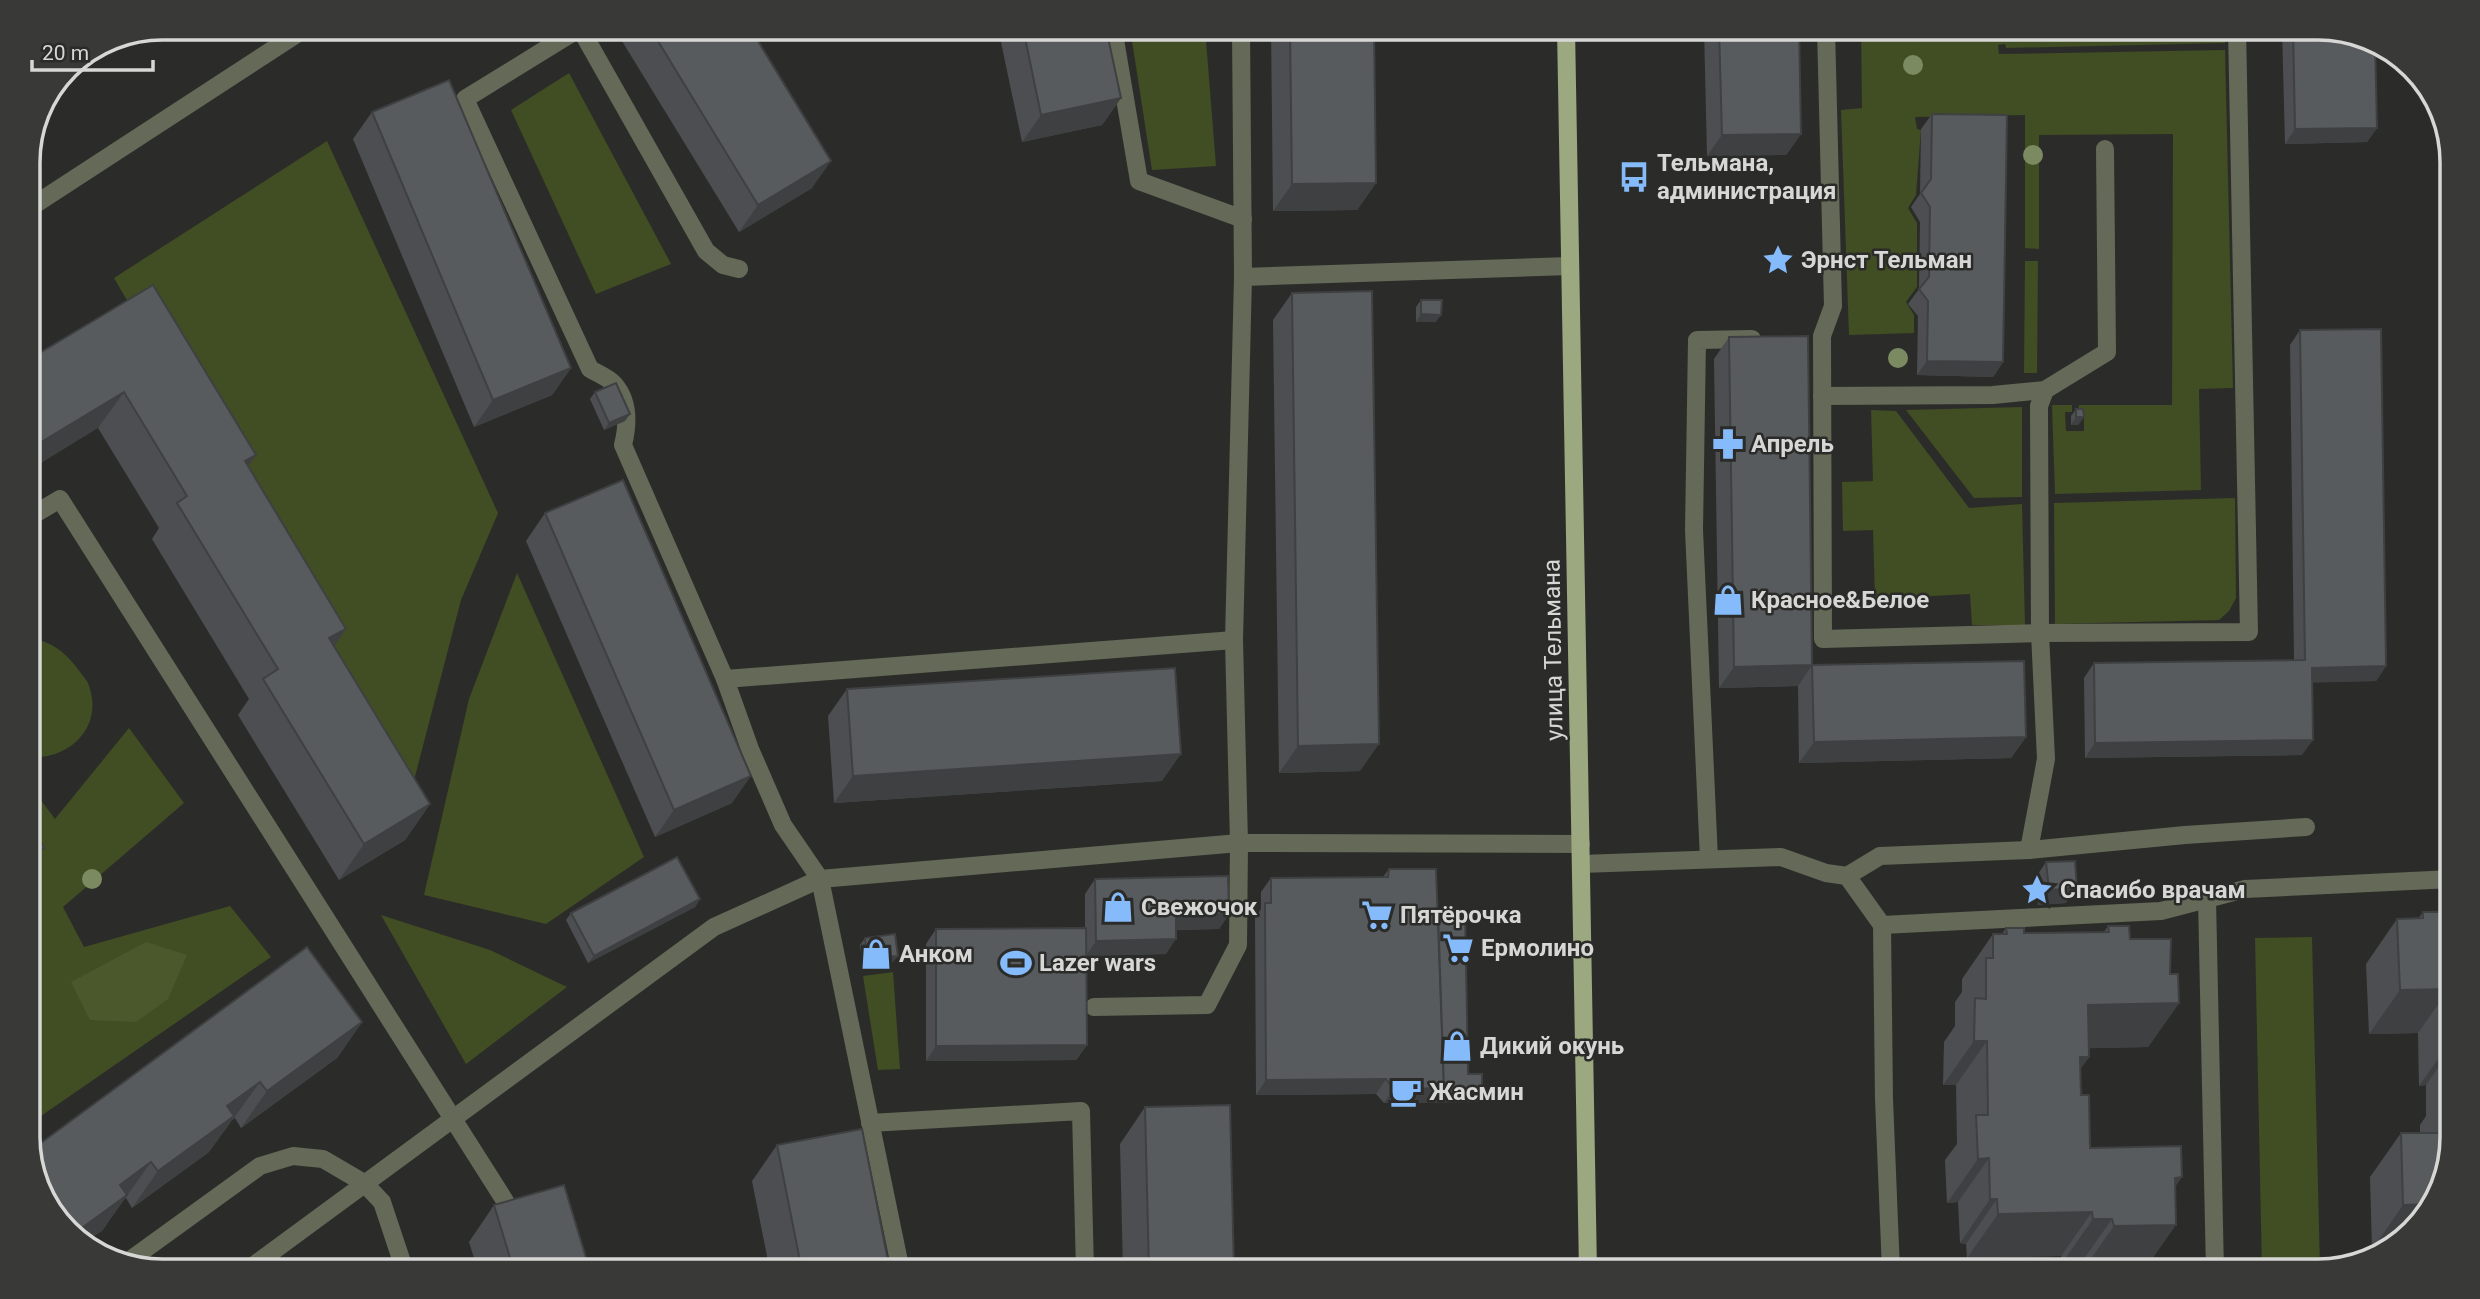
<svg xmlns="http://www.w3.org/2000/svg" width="2480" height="1299" viewBox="0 0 2480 1299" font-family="Roboto,sans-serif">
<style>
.green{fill:#414d22}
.forest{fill:#4b582c}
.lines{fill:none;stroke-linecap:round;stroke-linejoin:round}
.minor{stroke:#646a57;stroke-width:18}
.major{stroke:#9ba880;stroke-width:18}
.tree{fill:#7c8a61}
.wall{fill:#4c4e51}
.shaded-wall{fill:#3e4042}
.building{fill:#585b5e;stroke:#3e4042;stroke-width:2}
.labels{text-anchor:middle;stroke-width:5;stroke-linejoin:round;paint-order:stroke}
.poi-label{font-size:24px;font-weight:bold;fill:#d7d8d6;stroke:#2b2c29;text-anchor:start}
.street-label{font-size:24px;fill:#d7d8d6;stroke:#2b2c29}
.rim{fill:none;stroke:#d7d8d6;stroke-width:3.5}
</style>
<rect width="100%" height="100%" fill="#2b2c29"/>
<g class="green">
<path d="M1130 28H1205L1216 166 1152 170Z"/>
<path d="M1861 28H2196L2197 40H2226L2225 43 2006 48 2005 44 1998 45 1999 54 2225 50 2233 388 2199 389 2201 490 2055 494 2052 405H2072V412H2065L2066 431H2084V413L2078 412 2079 405H2172L2173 134 2039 135V249L2025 248V115L1915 117 1917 129 1921 130 1916 195 1908 208 1917 223V287L1906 302 1914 315V333L1849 335 1841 110 1862 108Z"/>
<path d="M569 73 671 264 596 294 511 110Z"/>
<path d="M327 141 498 513 461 600 412 788 114 278Z"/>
<path d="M2025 261H2038L2037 373H2024Z"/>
<path d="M2022 407V497L1974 498 1906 410Z"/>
<path d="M1871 410 1896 411 1969 508 2022 504 2025 625H1972L1970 594 1875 599 1873 530 1843 531 1842 482 1873 481Z"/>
<path d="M2235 498 2236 598 2229 611 2219 620 2055 624 2054 503Z"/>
<path d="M517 573 644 857 546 924 424 895 469 699Z"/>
<path d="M28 638C53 641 66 653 80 672 83 676 88 681 89 686 104 728 68 761 28 757Z"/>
<path d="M129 728 184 803 63 907 84 947 230 906 271 957 28 1125V783L55 819Z"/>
<path d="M381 915 490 950 567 987 466 1064Z"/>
<path d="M2312 937 2320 1270 2262 1271 2255 938Z"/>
<path d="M893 972 900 1069 878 1070 863 976Z"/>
</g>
<path class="forest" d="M146 942 187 955 168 999 136 1022 90 1020 71 982Z"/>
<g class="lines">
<g class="minor">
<path d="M580 28 465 99 590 369C597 373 609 378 614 384 629 401 628 425 623 445L725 679"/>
<path d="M580 28 706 251 723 265 739 269"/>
<path d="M1113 28 1139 181 1243 219"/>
<path d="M1826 28 1833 306 1822 336 1823 639 2040 633 2249 632 2237 28"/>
<path d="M28 209 306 28"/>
<path d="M1243 277 1570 266"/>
<path d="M1822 396 1993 395 2045 390"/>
<path d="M28 518 60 499 505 1201"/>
<path d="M2029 850 2046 759 2040 633 2039 406 2045 390 2107 352 2105 149"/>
<path d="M1709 859 1694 530 1697 340 1752 339"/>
<path d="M1581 864 1781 857 1826 873 1847 876 1880 856 2029 850 2185 835 2306 827"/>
<path d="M1847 876 1882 925 1884 1099 1891 1271"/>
<path d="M1882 925 2161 911 2207 899"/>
<path d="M1094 1007 1207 1005 1238 945 1239 843 1234 640 1243 277 1241 28"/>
<path d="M870 1123 1081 1111 1085 1271"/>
<path d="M126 1263 260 1166 293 1156 323 1159 364 1183 382 1202 405 1271"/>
<path d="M246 1271 714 927 820 879 1239 843 1581 844"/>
<path d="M901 1271 820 879 783 825 750 749 725 679 1234 640"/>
<path d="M2215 1271 2207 899 2245 889 2452 879"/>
</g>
<path class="major" d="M1566 28 1588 1271"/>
</g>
<g class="tree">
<circle cx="1913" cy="65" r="10"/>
<circle cx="2033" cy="155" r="10"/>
<circle cx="1898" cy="358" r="10"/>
<circle cx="92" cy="879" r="10"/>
</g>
<g class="wall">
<path d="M614 28H750L812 188 739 232Z"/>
<path d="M998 28H1106L1121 98 1102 125 1022 142Z"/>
<path d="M1271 28H1374L1376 183 1357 210 1273 211Z"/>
<path d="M1704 28H1799L1801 134 1786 155 1707 156Z"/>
<path d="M2282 28H2318L2377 128 2367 142 2285 144Z"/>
<path d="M372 112 571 368 552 395 474 427 353 139Z"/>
<path d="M1932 114 2003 362 1993 377 1917 375 1918 316 1908 304 1919 289 1920 222 1911 207 1920 194 1921 129Z"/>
<path d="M153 285 248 467 346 629 334 646 430 804 405 840 339 880 238 715 249 699 152 539 159 528 98 428Z"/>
<path d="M1292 293 1360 771 1279 773 1273 320Z"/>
<path d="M1421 300 1436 322H1416V307Z"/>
<path d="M2300 330 2386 666 2376 681 2312 682 2302 755 2085 758 2084 678 2094 663 2294 660 2290 345Z"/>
<path d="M1729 337 1812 665 2026 737 2011 758 1799 763 1798 686 1719 688 1714 359Z"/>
<path d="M595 392 625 421 604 430 590 399Z"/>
<path d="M2076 409 2084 417 2078 425H2071V416Z"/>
<path d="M545 513 732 803 655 837 526 541Z"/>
<path d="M847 689 1162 781 834 803 828 716Z"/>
<path d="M2046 862 2066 903 2038 905 2036 877Z"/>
<path d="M1389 869 1438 911 1468 1074 1482 1094 1477 1102 1384 1103 1376 1094 1256 1095 1255 918 1261 909V892L1271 878 1383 877Z"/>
<path d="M1095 879 1229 914 1219 929 1176 930 1166 954 1086 956 1087 1045 1076 1060 926 1061V944L936 929 1085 928V894Z"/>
<path d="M700 899 695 907 588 963 566 920 571 913Z"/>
<path d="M2423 912 2444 918H2452V1137L2438 1197 2392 1249 2372 1250 2370 1177 2401 1133H2420V1125L2426 1116V1085L2419 1086 2418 1033 2369 1034 2366 964 2397 919H2418Z"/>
<path d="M2108 926 2130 939 2170 974 2179 1003 2148 1047 2089 1048V1057L2080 1069 2081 1095 2090 1148 2182 1177 2175 1186 2145 1269 2083 1270 2081 1263H2062L2061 1256 1967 1258 1966 1244 1960 1243 1958 1202 1947 1203 1945 1160 1957 1144 1956 1085H1943L1944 1042 1955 1026V1002L1962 992V979L1993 934H2002L2006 928 2024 933 2104 932Z"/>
<path d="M865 938 892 963 862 966 860 945Z"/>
<path d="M362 1022 337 1058 241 1128 235 1118 231 1121 209 1152 132 1208 126 1198 123 1200 102 1231 30 1151Z"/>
<path d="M1145 1107 1234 1271H1123L1120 1144Z"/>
<path d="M777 1145 890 1271H770L752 1181Z"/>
<path d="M494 1205 590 1271H478L469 1242Z"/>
</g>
<g class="shaded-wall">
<path d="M1121 98 1102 125 1022 142 1041 115Z"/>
<path d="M2377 128 2367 142 2285 144 2295 129Z"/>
<path d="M1801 134 1786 155 1707 156 1722 135Z"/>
<path d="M831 161 812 188 739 232 758 205Z"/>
<path d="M1376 183 1357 210 1273 211 1292 184Z"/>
<path d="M1421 314 1441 315 1436 322H1416Z"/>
<path d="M1927 361 2003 362 1993 377 1917 375Z"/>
<path d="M571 368 552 395 474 427 493 400Z"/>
<path d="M124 392 98 428 28 471V450Z"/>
<path d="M630 414 625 421 604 430 609 423Z"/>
<path d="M2076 417H2084L2078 425H2071Z"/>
<path d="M256 455 231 491 245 461Z"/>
<path d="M346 629 321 665 329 638Z"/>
<path d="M1812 665 1798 686 1719 688 1734 667Z"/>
<path d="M2386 666 2376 681 2302 683 2312 668Z"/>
<path d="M2026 737 2011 758 1799 763 1814 742Z"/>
<path d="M2313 740 2302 755 2085 758 2095 743Z"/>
<path d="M1379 744 1360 771 1279 773 1298 746Z"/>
<path d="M1181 754 1162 781 834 803 853 776Z"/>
<path d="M751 776 732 803 655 837 674 810Z"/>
<path d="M430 804 405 840 339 880 364 844Z"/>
<path d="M44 848 39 855 28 862V857Z"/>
<path d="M2077 888 2066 903 2038 905 2049 890Z"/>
<path d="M700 899 695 907 588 963 594 956Z"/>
<path d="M1229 914 1219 929 1165 930 1176 915Z"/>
<path d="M1176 939 1166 954 1086 956 1096 941Z"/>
<path d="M898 956 892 963 862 966 867 959Z"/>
<path d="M2449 989 2418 1033 2369 1034 2400 990Z"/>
<path d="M2179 1003 2148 1047 2057 1049 2088 1005Z"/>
<path d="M362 1022 337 1058 241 1128 267 1091Z"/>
<path d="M1974 1041H1987L1956 1085H1943Z"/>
<path d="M2452 1041V1048L2426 1085 2419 1086 2450 1042Z"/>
<path d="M1087 1045 1076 1060 926 1061 936 1046Z"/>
<path d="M2080 1057H2089L2058 1101Z"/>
<path d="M1386 1079 1376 1094 1256 1095 1266 1080Z"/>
<path d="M260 1082 209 1152 132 1208 158 1171 227 1106Z"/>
<path d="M1444 1088 1482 1094 1477 1102 1384 1103 1394 1089Z"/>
<path d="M1989 1158 1958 1202 1947 1203 1978 1159Z"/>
<path d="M151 1162 102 1231 86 1242 75 1233 120 1185Z"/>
<path d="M2182 1177 2151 1221 2175 1178Z"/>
<path d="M1990 1199H1997L1966 1244 1960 1243Z"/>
<path d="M2428 1204 2415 1223 2392 1249 2372 1250 2403 1205Z"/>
<path d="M2092 1212 2061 1256 1967 1258 1998 1214Z"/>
<path d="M2093 1219H2112L2081 1263H2062Z"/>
<path d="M2176 1225 2145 1269 2083 1270 2114 1226Z"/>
</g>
<g class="building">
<path d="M650 28H750L831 161 758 205Z"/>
<path d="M1023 28H1106L1121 98 1041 115Z"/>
<path d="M1290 28H1374L1376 183 1292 184Z"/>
<path d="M1719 28H1799L1801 134 1722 135Z"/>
<path d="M2293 28H2318L2375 41 2377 128 2295 129Z"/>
<path d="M449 80 571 368 493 400 372 112Z"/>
<path d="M1932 114 2007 115 2003 362 1927 361 1928 301 1919 289 1929 277 1930 207 1921 193 1931 179Z"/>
<path d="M153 285 256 455 245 461 346 629 329 638 430 804 364 844 263 679 278 669 177 503 187 496 124 392 28 450V360Z"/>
<path d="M1372 291 1379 744 1298 746 1292 293Z"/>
<path d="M1421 300H1442L1441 315 1421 314Z"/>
<path d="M2381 329 2386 666 2312 668 2313 740 2095 743 2094 663 2305 660 2300 330Z"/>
<path d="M1808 336 1812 665 1734 667 1729 337Z"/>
<path d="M616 383 630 414 609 423 595 392Z"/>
<path d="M2076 409H2083L2084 417H2076Z"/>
<path d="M623 480 751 776 674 810 545 513Z"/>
<path d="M2024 661 2026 737 1814 742 1812 665Z"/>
<path d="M1175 668 1181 754 853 776 847 689Z"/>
<path d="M32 827 44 848 28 857V830Z"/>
<path d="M677 857 700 899 594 956 571 913Z"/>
<path d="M2075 861 2077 888 2049 890 2046 862Z"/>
<path d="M1389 869H1436L1444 1088 1394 1089 1386 1079 1266 1080 1265 903H1271V878L1388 877Z"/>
<path d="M1228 876 1229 914 1176 915V939L1096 941 1095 879Z"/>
<path d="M1465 910 1468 1074H1482V1094L1439 1095 1444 1088 1438 911Z"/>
<path d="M2423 912H2444V918H2452V1041L2450 1042 2449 989 2400 990 2397 919 2423 918Z"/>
<path d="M2108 926H2129L2130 939H2171L2170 974H2178L2179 1003 2088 1005 2089 1057H2080L2081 1095H2089L2090 1148 2181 1146 2182 1177 2175 1178 2176 1225 2114 1226 2112 1219H2093L2092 1212 1998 1214 1997 1199H1990L1989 1158 1978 1159 1976 1115H1988L1987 1041H1974L1975 998 1986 999V958H1993V934H2007L2006 928H2024V933L2109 932Z"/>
<path d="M1086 928 1087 1045 936 1046V929Z"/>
<path d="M895 934 898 956 867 959 865 938Z"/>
<path d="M307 947 362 1022 267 1091 260 1082 227 1106 234 1116 158 1171 151 1162 120 1185 127 1195 75 1233 51 1212 30 1151Z"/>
<path d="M2451 1080H2452V1126Z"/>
<path d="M1230 1105 1234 1271H1149L1145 1107Z"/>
<path d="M862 1129 890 1271H802L777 1145Z"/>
<path d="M2401 1133H2452L2438 1197 2428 1208V1204L2403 1205Z"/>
<path d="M564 1185 590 1271H514L494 1205Z"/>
</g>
<defs>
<symbol id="bus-bare" viewBox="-9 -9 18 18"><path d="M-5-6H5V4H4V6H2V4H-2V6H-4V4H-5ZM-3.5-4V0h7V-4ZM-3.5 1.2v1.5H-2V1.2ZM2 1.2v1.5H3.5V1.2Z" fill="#85bbfb" stroke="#2b2c29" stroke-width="2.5" paint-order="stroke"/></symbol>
<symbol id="sight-bare" viewBox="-9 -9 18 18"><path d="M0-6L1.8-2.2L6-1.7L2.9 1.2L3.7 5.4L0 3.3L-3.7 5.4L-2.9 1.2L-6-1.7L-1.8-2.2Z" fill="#85bbfb" stroke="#2b2c29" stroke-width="2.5" paint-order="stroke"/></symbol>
<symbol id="pharmacy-bare" viewBox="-9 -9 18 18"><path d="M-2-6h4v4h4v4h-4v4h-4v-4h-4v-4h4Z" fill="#85bbfb" stroke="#2b2c29" stroke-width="2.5" paint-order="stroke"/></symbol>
<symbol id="shop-bare" viewBox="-9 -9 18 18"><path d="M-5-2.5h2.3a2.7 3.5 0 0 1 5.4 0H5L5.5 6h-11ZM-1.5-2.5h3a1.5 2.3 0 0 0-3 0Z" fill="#85bbfb" stroke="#2b2c29" stroke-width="2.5" paint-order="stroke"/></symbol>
<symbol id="supermarket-bare" viewBox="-9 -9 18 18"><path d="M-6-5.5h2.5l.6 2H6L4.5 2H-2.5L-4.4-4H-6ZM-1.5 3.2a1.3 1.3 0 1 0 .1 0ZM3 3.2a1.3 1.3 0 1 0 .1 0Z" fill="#85bbfb" stroke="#2b2c29" stroke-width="2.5" paint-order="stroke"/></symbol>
<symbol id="stadium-bare" viewBox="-9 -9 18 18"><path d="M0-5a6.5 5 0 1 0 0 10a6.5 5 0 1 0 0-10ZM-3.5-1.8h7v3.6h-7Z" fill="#85bbfb" stroke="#2b2c29" stroke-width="2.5" paint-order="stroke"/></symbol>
<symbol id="cafe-bare" viewBox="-9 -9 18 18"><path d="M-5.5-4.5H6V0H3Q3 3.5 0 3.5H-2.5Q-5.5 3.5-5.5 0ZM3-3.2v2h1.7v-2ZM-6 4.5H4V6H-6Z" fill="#85bbfb" stroke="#2b2c29" stroke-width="2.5" paint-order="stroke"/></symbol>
</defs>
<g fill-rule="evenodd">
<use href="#bus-bare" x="1612" y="155" width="44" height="44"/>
<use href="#sight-bare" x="1756" y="238" width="44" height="44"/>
<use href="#pharmacy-bare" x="1706" y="422" width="44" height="44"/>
<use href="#shop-bare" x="1706" y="578" width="44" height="44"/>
<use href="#sight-bare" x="2015" y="868" width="44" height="44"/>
<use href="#shop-bare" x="1096" y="885" width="44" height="44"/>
<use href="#supermarket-bare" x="1355" y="893" width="44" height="44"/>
<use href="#supermarket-bare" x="1436" y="926" width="44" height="44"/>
<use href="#shop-bare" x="854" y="932" width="44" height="44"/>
<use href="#stadium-bare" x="994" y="941" width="44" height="44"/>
<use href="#shop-bare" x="1435" y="1024" width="44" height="44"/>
<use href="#cafe-bare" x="1384" y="1070" width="44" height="44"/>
</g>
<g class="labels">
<g class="poi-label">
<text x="1657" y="171">Тельмана,<tspan x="1657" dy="28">администрация</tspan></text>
<text x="1801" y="268">Эрнст Тельман</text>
<text x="1751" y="452">Апрель</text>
<text x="1751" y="608">Красное&amp;Белое</text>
<text x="2060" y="898">Спасибо врачам</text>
<text x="1141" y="915">Свежочок</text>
<text x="1400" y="923">Пятёрочка</text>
<text x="1481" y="956">Ермолино</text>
<text x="899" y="962">Анком</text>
<text x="1039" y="971">Lazer wars</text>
<text x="1480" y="1054">Дикий окунь</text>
<text x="1429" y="1100">Жасмин</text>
</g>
<g class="street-label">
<text transform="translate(1553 650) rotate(-91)" y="8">улица Тельмана</text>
</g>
</g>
<path d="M0 0H2480V1299H0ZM162 40H2318A122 122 0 0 1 2440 162V1137A122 122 0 0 1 2318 1259H162A122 122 0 0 1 40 1137V162A122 122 0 0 1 162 40Z" fill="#393a37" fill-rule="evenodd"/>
<path class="rim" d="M162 40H2318A122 122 0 0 1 2440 162V1137A122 122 0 0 1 2318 1259H162A122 122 0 0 1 40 1137V162A122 122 0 0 1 162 40Z"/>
<path d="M32 60v10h121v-10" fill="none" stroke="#d7d8d6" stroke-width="3.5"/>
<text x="42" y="60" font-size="21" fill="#d7d8d6" stroke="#2b2c29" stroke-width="5" paint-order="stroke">20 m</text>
</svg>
